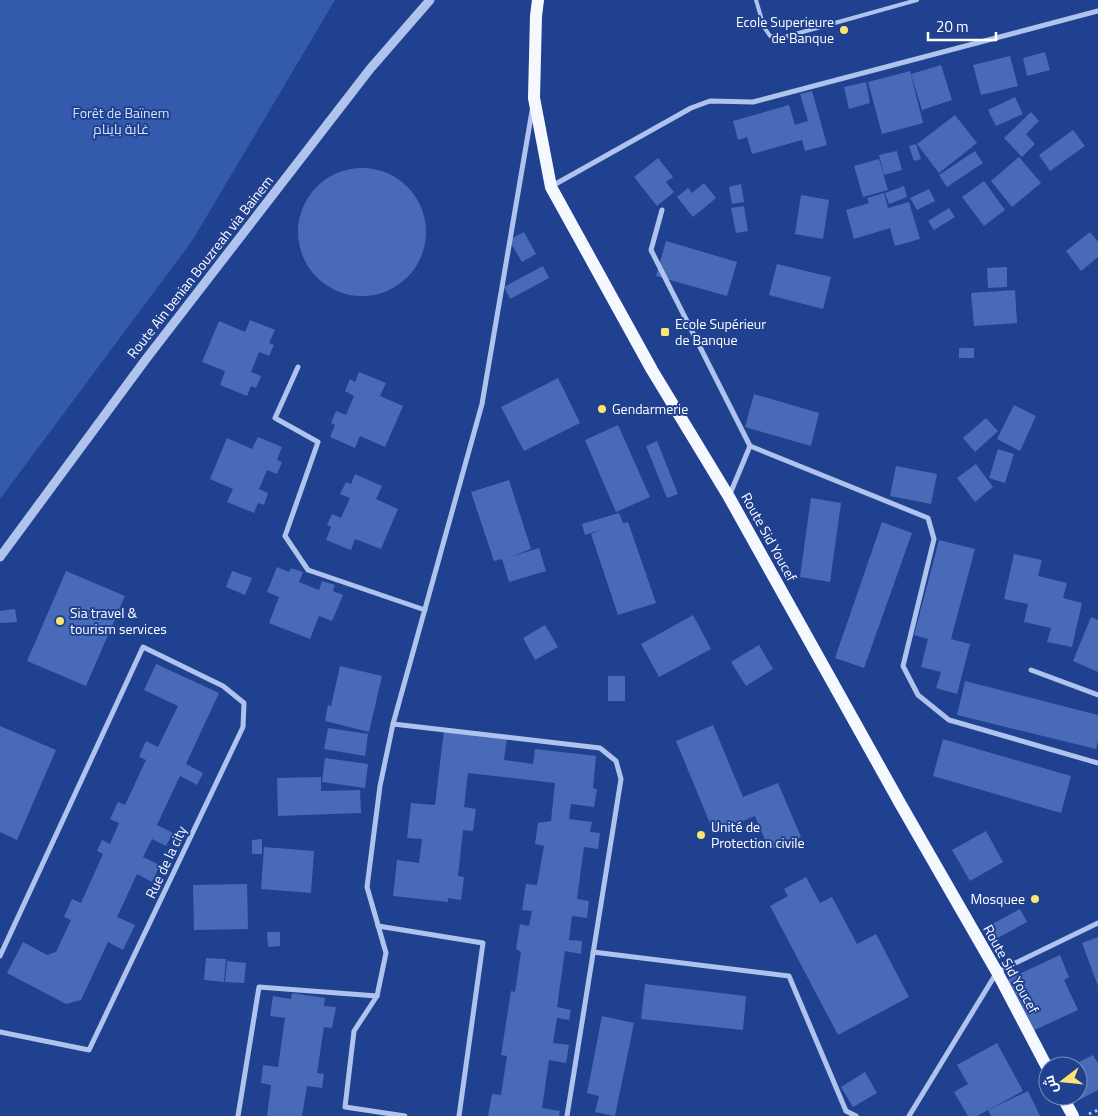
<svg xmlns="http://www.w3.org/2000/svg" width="1098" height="1116" viewBox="0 0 1098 1116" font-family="'Titillium Web',Cairo,sans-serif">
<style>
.green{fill:#335aad}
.building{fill:#486ab7}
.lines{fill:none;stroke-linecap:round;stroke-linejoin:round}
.path{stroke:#afc3ed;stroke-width:3;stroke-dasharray:2.5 4;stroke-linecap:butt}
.service{stroke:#afc3ed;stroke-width:4}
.minor{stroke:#afc3ed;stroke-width:5}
.tertiary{stroke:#afc3ed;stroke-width:9}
.primary{stroke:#f5f8ff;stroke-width:12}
.poi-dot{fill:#fae570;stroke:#20418f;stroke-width:2}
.labels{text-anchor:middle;stroke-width:4;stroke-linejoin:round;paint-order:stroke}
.poi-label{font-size:14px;fill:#fff;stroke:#20418f;text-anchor:start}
.park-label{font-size:14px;fill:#d5e0f9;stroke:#20418f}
.street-label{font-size:14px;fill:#fff;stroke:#20418f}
</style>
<rect width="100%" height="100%" fill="#20418f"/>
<path class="green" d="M0 0H335L192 241 0 499Z"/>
<g class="building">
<path d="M1045 52 1050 70 1027 76 1023 58Z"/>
<path d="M1010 56 1018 86 981 95 973 65Z"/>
<path d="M941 65 952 100 922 110 911 74Z"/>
<path d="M910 71 923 123 882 134 868 82Z"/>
<path d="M866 82 870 103 849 109 844 87Z"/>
<path d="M812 91 827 145 805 151 802 140 752 154 747 137 738 140 733 121 789 105 795 125 808 121 800 94Z"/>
<path d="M1015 97 1023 114 996 126 988 110Z"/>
<path d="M1031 112 1039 121 1026 134 1035 144 1022 157 1004 138Z"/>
<path d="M955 115 977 143 939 173 917 144Z"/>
<path d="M1073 130 1085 146 1050 171 1039 155Z"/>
<path d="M916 144 921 159 914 161 909 146Z"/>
<path d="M897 151 902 170 884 175 879 155Z"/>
<path d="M975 151 983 163 947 187 939 175Z"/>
<path d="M1019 157 1041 183 1012 207 991 181Z"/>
<path d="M658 158 673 177 666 182 674 192 657 206 634 177Z"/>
<path d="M879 159 888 190 863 197 854 166Z"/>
<circle cx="362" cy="232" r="64"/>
<path d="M984 181 1005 210 984 226 962 197Z"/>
<path d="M704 183 716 198 693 217 677 197 688 188 692 193Z"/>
<path d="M741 184 744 202 732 204 729 187Z"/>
<path d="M904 186 907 197 889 204 885 193Z"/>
<path d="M929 189 935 201 917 210 910 198Z"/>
<path d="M884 193 888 208 909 202 920 239 895 246 890 228 854 239 846 210 869 203 867 198Z"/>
<path d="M801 195 829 200 823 239 795 234Z"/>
<path d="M744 206 748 231 736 233 731 208Z"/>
<path d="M949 208 955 217 934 230 928 221Z"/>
<path d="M524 232 536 254 522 262 509 240Z"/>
<path d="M1090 232 1098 242V257L1081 271 1066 251Z"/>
<path d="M666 241 737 262 727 296 656 276Z"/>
<path d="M777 264 831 277 823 309 769 295Z"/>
<path d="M543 266 549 278 510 299 504 287Z"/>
<path d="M1007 267V287L988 288 987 268Z"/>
<path d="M1015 290 1017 323 974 326 971 293Z"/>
<path d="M250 320 275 330 269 343 274 345 269 356 259 352 251 372 261 376 256 388 251 386 247 396 220 385 225 371 202 362 219 321 245 332Z"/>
<rect x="959" y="348" width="15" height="10"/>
<path d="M359 372 386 383 380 396 403 406 385 447 360 436 355 448 330 437 335 425 331 423 336 411 346 415 354 396 345 391 350 379 355 382Z"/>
<path d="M558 378 580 423 524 451 501 407Z"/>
<path d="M754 394 819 413 811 446 745 427Z"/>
<path d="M1014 405 1036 416 1020 451 997 439Z"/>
<path d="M986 418 998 431 975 452 963 438Z"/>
<path d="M618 425 650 497 616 512 585 440Z"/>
<path d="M258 437 282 447 277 460 282 462 277 474 267 470 259 489 268 493 264 505 258 503 254 513 227 502 233 489 210 479 227 438 252 449Z"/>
<path d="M657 441 678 494 667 498 646 446Z"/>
<path d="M998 449 1014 454 1005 483 989 478Z"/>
<path d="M976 464 993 487 975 502 957 478Z"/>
<path d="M896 466 937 474 931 504 890 496Z"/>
<path d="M355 474 382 486 376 499 398 509 381 549 355 539 351 550 326 540 331 527 327 525 332 514 341 518 350 498 340 494 346 482 351 484Z"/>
<path d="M509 480 531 549 510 557 539 548 546 571 509 582 502 559 494 561 471 492Z"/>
<path d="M811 498 841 503 830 582 800 577Z"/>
<path d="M619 513 623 523 628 522 656 603 618 615 591 534 603 529 585 535 582 524Z"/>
<path d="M882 522 912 533 864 668 835 658Z"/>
<path d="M939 540 975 549 951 639 970 644 957 694 936 688 941 672 921 667 928 639 914 635Z"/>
<path d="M1014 554 1042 560 1038 576 1067 583 1063 598 1082 603 1072 647 1047 642 1051 628 1024 622 1028 604 1004 599Z"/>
<path d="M277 567 289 572 291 568 303 572 299 582 319 590 322 581 335 585 333 591 343 595 332 621 319 616 310 639 269 623 279 597 267 592Z"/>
<path d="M66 571 125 596 86 686 27 661Z"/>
<path d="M232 571 252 578 245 595 226 587Z"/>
<path d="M15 609 17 622 0 623V611Z"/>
<path d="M693 615 711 649 659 677 641 644Z"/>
<path d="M1091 617 1098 620V672L1073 661Z"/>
<path d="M545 625 558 647 535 660 523 638Z"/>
<path d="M759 645 773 669 746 686 731 662Z"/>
<path d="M156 664 219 693 186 764 203 773 197 785 180 776 157 825 173 833 166 846 152 839 143 857 160 865 152 882 137 874 117 917 135 925 123 950 108 942 81 1000 66 1004 7 973 23 942 47 955 56 952 71 920 64 917 72 899 81 903 103 854 97 851 102 840 110 844 119 823 110 819 118 802 125 805 146 760 139 757 146 741 158 747 178 706 144 690Z"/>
<path d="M340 666 382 676 369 732 325 721 328 705 331 706Z"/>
<rect x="608" y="676" width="17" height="25"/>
<path d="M965 681 1098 715V740L1096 749 957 715Z"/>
<path d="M713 725 743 797 778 783 801 837 769 850 755 816 714 833 676 741Z"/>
<path d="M0 726 56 750 17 840 0 832Z"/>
<path d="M328 728 368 734 365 756 324 749Z"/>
<path d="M444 730 507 738 504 760 533 764 535 749 596 756 593 788 597 789 594 807 571 804 569 819 592 822 590 832 600 833 598 849 584 847 577 899 589 901 587 918 572 916 569 940 582 941 581 954 565 951 557 1007 571 1010 569 1020 557 1018 553 1043 569 1045 566 1063 549 1060 542 1108 560 1111 559 1116H488L492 1094 501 1095 507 1056 501 1055 511 991 515 992 521 952 516 949 520 924 529 926 532 911 522 910 526 884 537 885 544 846 535 844 538 823 551 821 555 783 468 773 464 807 476 809 473 831 463 830 458 876 464 877 461 900 448 898V902L393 896 397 860 419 863 422 839 407 838 411 803 435 805Z"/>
<path d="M943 739 1071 776 1061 813 933 776Z"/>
<path d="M325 758 368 764 365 788 322 782Z"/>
<path d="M321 777V791L360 790 361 813 278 816 277 778Z"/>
<path d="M986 831 1003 862 970 881 952 850Z"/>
<path d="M262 839V854H252V840Z"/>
<path d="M264 847 314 851 311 893 261 889Z"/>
<path d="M806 877 820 903 832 897 857 944 876 934 909 997 838 1035 770 906 788 896 784 889Z"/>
<path d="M247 884 248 929 194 930 193 885Z"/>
<path d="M1020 909 1027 922 994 940 987 927Z"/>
<path d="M267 932H280V946L268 947Z"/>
<path d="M1098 937V986L1082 943Z"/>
<path d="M1060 955 1069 977 1064 980 1078 1010 1028 1033 1004 981Z"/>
<path d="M206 958 226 959 224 982 204 980Z"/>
<path d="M227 961 246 963 244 983 225 982Z"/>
<path d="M645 984 746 996 743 1030 641 1019Z"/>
<path d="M292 993 325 998 324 1006 336 1007 332 1028 324 1027 317 1073 324 1074 322 1088 307 1086 302 1116H267L271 1085 261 1083 263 1065 278 1067 285 1018 270 1016 273 996 291 999Z"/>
<path d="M602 1016 634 1023 615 1116 595 1112 599 1096 587 1093Z"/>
<path d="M997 1043 1023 1091 977 1116H968L954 1092 968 1084 957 1065Z"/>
<path d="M1093 1055 1097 1062H1098V1090L1071 1104 1067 1096H1078V1066H1071Z"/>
<path d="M865 1072 877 1093 853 1107 841 1087Z"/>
<path d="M1028 1091 1040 1116H991L988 1110Z"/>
</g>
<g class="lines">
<path class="path" d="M1089 1114 1098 1110"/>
<path class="service" d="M756 0 764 27 770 36 781 38 917 0"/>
<g class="minor">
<path d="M552 186 691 108 710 101 753 102 1098 11"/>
<path d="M662 210 651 250 750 446 928 518 934 539 903 666 918 695 949 720 1098 763"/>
<path d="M298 367 275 418 318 442 285 536 308 570 425 610"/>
<path d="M730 494 750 446"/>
<path d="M1031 670 1098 695"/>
<path d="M393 724 600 748 616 761 621 779 567 1116"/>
<path d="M378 926 483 943 459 1116"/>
<path d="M593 952 789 976 846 1111 856 1116"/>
<path d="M0 956 143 647 223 686 244 703 243 727 89 1050 0 1032"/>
<path d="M238 1116 259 987 377 996"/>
<path d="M405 1116 345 1107 354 1031 377 996 386 953 367 887 380 786 393 724 482 404 532 111"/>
<path d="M909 1116 997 972 1098 923"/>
</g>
<path class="tertiary" d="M0 557 146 359 370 69 430 0"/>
<g class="primary">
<path d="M538 0 536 16 534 98 551 187 652 370 729 497 901 805 997 972 1048 1069"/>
<path d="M1062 1096 1073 1116"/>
</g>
</g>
<g class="poi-dot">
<circle cx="844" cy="30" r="5"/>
<rect x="660" y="327" width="10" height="10" rx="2.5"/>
<circle cx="602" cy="409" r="5"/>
<circle cx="60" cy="621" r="5"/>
<circle cx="701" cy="835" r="5"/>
<circle cx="1035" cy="899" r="5"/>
</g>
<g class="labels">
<g class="poi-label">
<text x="834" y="27" text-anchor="end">Ecole Superieure<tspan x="834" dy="16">de Banque</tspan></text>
<text x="675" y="329">Ecole Supérieur<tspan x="675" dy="16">de Banque</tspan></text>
<text x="612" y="414">Gendarmerie</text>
<text x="70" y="618">Sia travel &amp;<tspan x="70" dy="16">tourism services</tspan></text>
<text x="711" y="832">Unité de<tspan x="711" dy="16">Protection civile</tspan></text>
<text x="1025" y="904" text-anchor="end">Mosquee</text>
</g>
<g class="park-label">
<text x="121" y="118">Forêt de Baïnem<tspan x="121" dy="16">غابة باينام</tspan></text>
</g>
<g class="street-label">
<text transform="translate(200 267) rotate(-52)" y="5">Route Ain benian Bouzreah via Bainem</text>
<text transform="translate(769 537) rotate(61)" y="5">Route Sid Youcef</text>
<text transform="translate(166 862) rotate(-65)" y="5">Rue de la city</text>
<text transform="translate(1011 969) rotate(61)" y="5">Route Sid Youcef</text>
</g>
</g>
<g transform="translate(1063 1081) rotate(254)"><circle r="24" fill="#20418f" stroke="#798dbc"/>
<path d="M0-4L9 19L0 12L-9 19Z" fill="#fae570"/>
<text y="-8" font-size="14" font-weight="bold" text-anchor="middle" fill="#ffffff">ش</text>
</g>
<path d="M928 32v8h68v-8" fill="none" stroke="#ffffff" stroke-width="2.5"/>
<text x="936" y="32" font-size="15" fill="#ffffff" stroke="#20418f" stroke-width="4" paint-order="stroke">20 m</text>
</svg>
